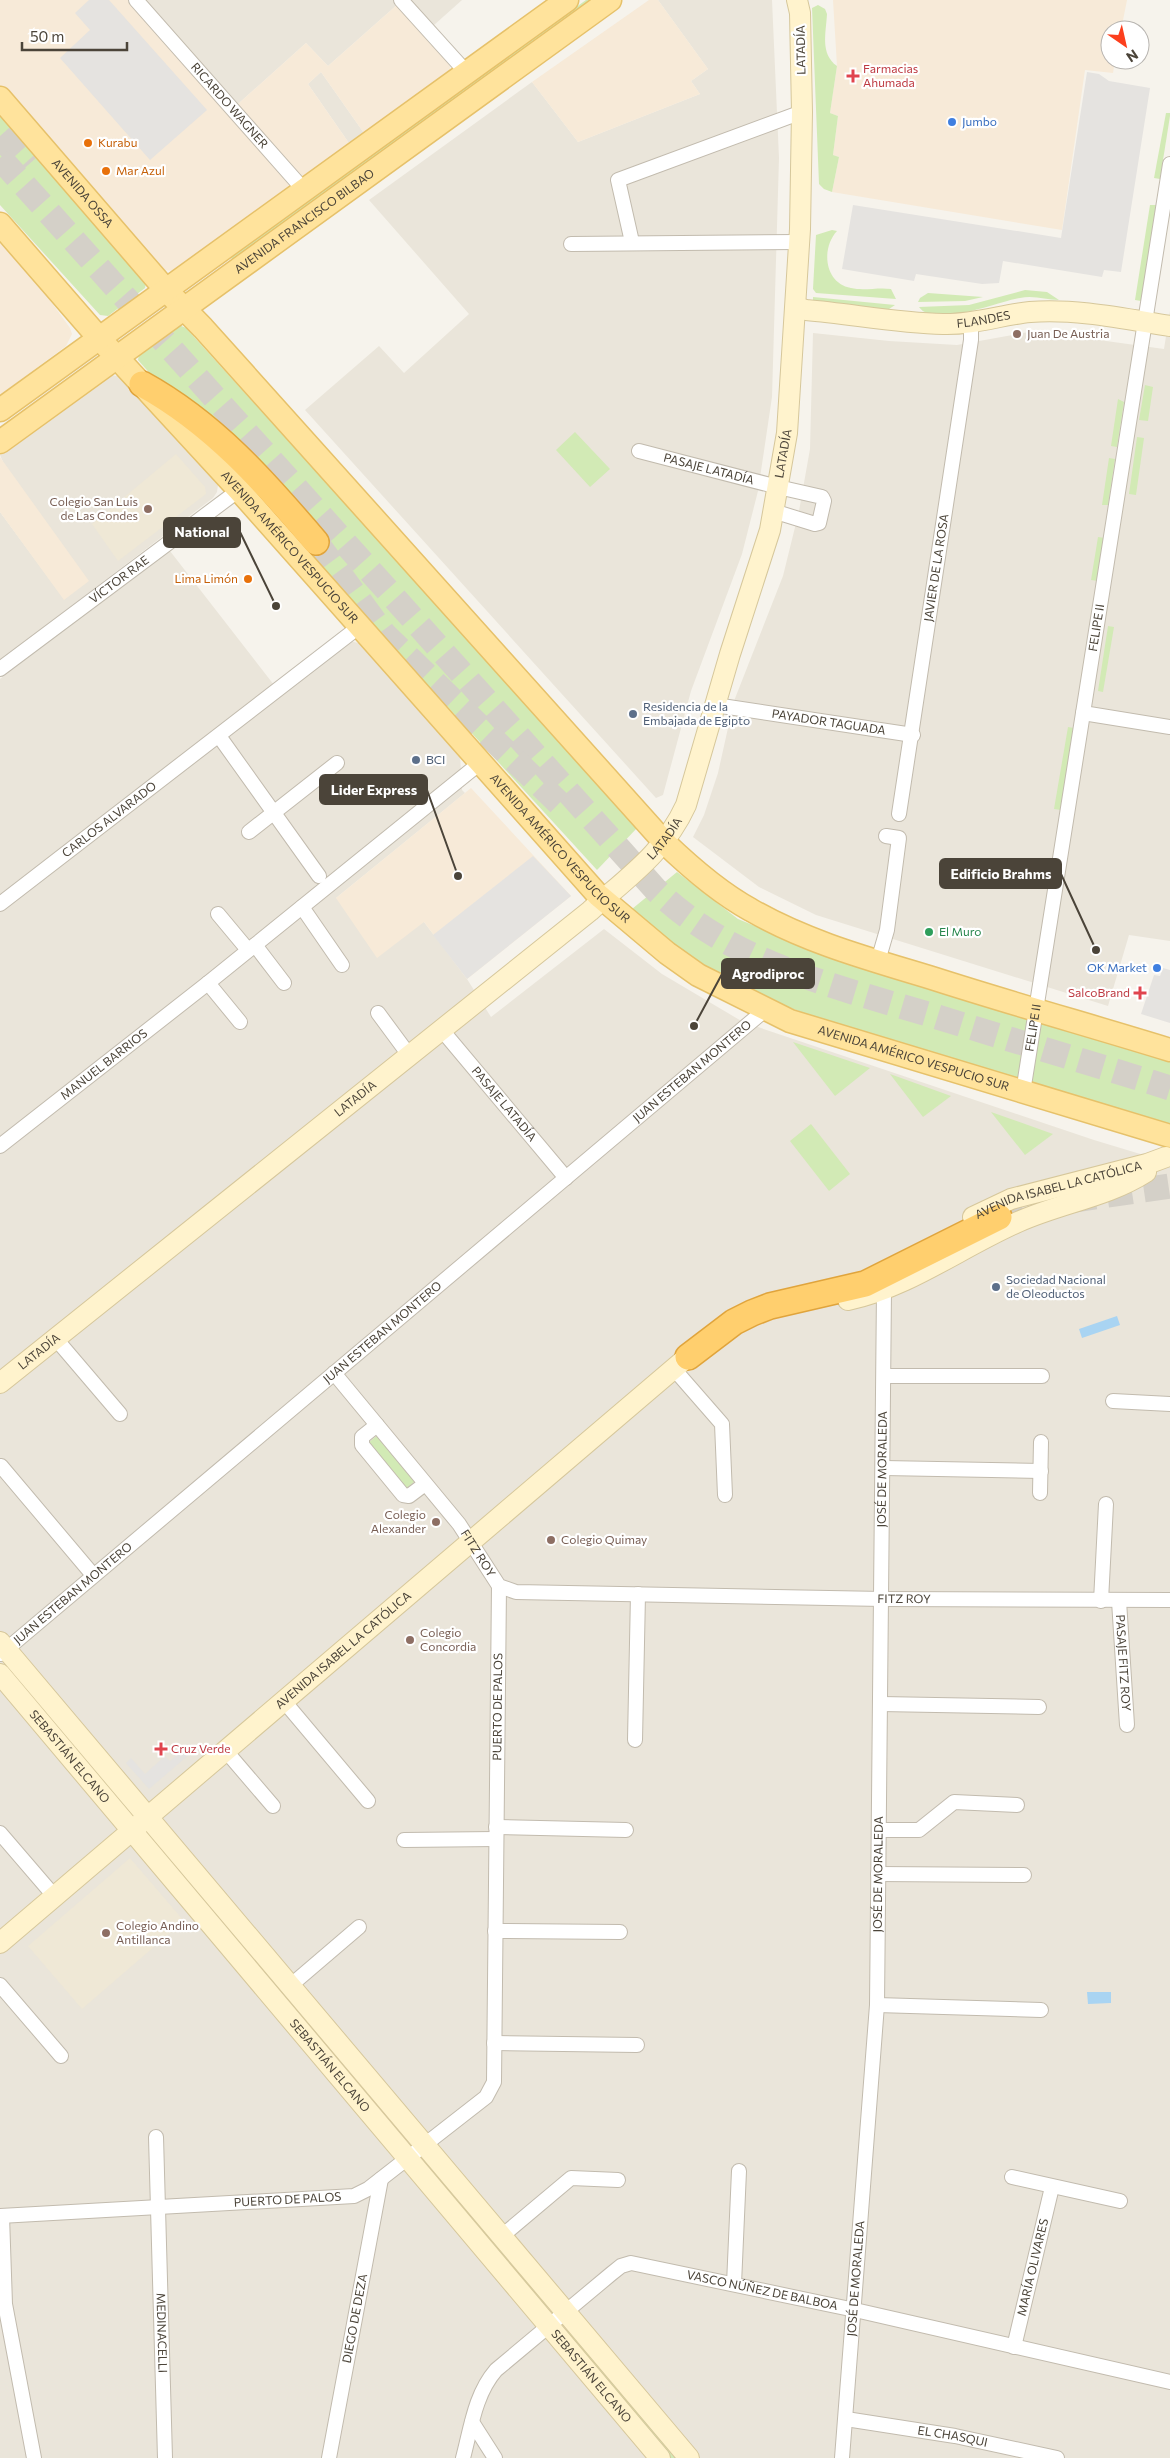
<svg xmlns="http://www.w3.org/2000/svg" width="1170" height="2458" viewBox="0 0 1170 2458" font-family="Commissioner,sans-serif">
<style>
.residential{fill:#eae5da}
.commercial{fill:#f7ead8}
.education{fill:#efe8d6}
.green{fill:#d2eab5}
.parking{fill:#e5e3e0}
.water{fill:#a9d4f2}
.lines{fill:none;stroke-linecap:round;stroke-linejoin:round}
.highway-tunnel{stroke:#d4d0c8;stroke-width:25;stroke-dasharray:25 12;stroke-linecap:butt}
.street-casing{stroke:#c2bbae;stroke-width:16}
.secondary-casing{stroke:#d6c79b;stroke-width:22}
.primary-casing{stroke:#e6c16a;stroke-width:25}
.highway-casing{stroke:#e0a43c;stroke-width:28}
.street{stroke:#fff;stroke-width:14}
.secondary{stroke:#fff3cd;stroke-width:20}
.primary{stroke:#ffe39c;stroke-width:22}
.highway{stroke:#ffcf6e;stroke-width:25}
.health-dot{fill:#e0444e;stroke:#fff;stroke-width:2}
.shop-dot{fill:#3f7fe0;stroke:#fff;stroke-width:2}
.food-dot{fill:#e8710a;stroke:#fff;stroke-width:2}
.education-dot{fill:#8d6e63;stroke:#fff;stroke-width:2}
.service-dot{fill:#5c6f8a;stroke:#fff;stroke-width:2}
.leisure-dot{fill:#2e9e5b;stroke:#fff;stroke-width:2}
.labels{text-anchor:middle;stroke-width:4.5;stroke-linejoin:round;paint-order:stroke}
.street-label{font-size:12px;fill:#4b4439;stroke:#fff}
.health-label{font-size:12px;fill:#be3a42;stroke:#fff;text-anchor:start}
.shop-label{font-size:12px;fill:#366cbe;stroke:#fff;text-anchor:start}
.food-label{font-size:12px;fill:#c56008;stroke:#fff;text-anchor:start}
.education-label{font-size:12px;fill:#785e54;stroke:#fff;text-anchor:start}
.service-label{font-size:12px;fill:#4e5e75;stroke:#fff;text-anchor:start}
.leisure-label{font-size:12px;fill:#27864d;stroke:#fff;text-anchor:start}
.leader{fill:none;stroke:#4b4439;stroke-width:2}
.callout-dot{fill:#4b4439;stroke:#fff;stroke-width:2}
.callout{fill:#4b4439;stroke:#4b4439;stroke-width:2}
.callout-label{font-size:14px;text-anchor:middle;font-weight:bold;fill:#fff}
</style>
<rect width="100%" height="100%" fill="#f6f3ec"/>
<g class="residential">
<path d="M143 0H394L398 4 328 66 306 43 238 104Z"/>
<path d="M411 0H462L434 25Z"/>
<path d="M658 0H772L779 158 772 397 758 491 742 554 691 691 663 795 656 798 305 410 379 346 404 373 469 314 369 200 532 82 578 142 700 94 691 81 708 69Z"/>
<path d="M321 72 366 136 351 146 308 84Z"/>
<path d="M1170 311V941L1129 935 1108 1006 816 915 759 887 693 837 704 815 718 773 734 701 783 576 799 511 810 449 813 333 889 341 957 345 1034 331 1164 349Z"/>
<path d="M108 374 125 378 215 479 218 485 217 492 213 498 0 660V512L64 599 0 455Z"/>
<path d="M170 551 281 694 350 641 362 644 460 755 462 790 465 793 336 898 424 922 467 979 491 1017 604 929 662 974 743 1022 1094 1140 1170 1163V2458H0V679Z"/>
</g>
<g class="commercial">
<path d="M0 0H129L288 178 289 188 174 271 164 270 0 87Z"/>
<path d="M649 0H658L708 69 691 81 700 94 578 142 532 82Z"/>
<path d="M833 0H1127L1121 30H1110V60H1115L1113 73 1085 70 1062 230 832 192 839 157 833 155 838 116 830 113 837 66Z"/>
<path d="M398 4 449 62 451 72 366 136 321 72 308 84 351 146 304 177H302L238 104 306 43 328 66Z"/>
<path d="M0 240 36 281 70 328 72 334 66 346 0 395Z"/>
<path d="M0 457 89 581 64 600 0 512Z"/>
<path d="M471 788 571 896 467 979 424 922 377 958 336 898Z"/>
</g>
<g class="education">
<path d="M176 454 205 487 206 494 118 561 92 524Z"/>
<path d="M130 1858 184 1921 82 2009 28 1946Z"/>
</g>
<g class="green">
<path d="M586 0H593L233 261 230 256Z"/>
<path d="M818 5 825 9 827 14C826 33 820 54 837 66L830 113 838 116 833 155 839 157 832 192 824 189 819 184 812 8Z"/>
<path d="M0 110 86 215 146 283 145 288 108 316 100 315 0 205Z"/>
<path d="M1166 113H1170V116L1160 179 1154 178Z"/>
<path d="M1150 205H1156L1141 301 1135 300Z"/>
<path d="M832 230 837 231C821 248 824 283 851 288 864 291 878 287 891 289L896 299 816 293 813 289 816 235Z"/>
<path d="M1025 290 1047 292 1059 300C1046 300 1034 295 1020 298 1000 301 934 329 919 307L969 305Z"/>
<path d="M928 293 983 297 965 301 918 302 920 298Z"/>
<path d="M813 297 895 305 886 311 813 304Z"/>
<path d="M179 325 186 328 638 827 597 870 339 588 138 360 139 355Z"/>
<path d="M1145 385 1153 387 1148 421 1139 420Z"/>
<path d="M1118 399 1124 402 1117 447 1111 446Z"/>
<path d="M575 432 610 469 590 487 556 450Z"/>
<path d="M1137 437 1144 438 1136 495 1129 494Z"/>
<path d="M1109 458 1115 459 1108 505H1102Z"/>
<path d="M1098 537 1105 538 1098 581 1091 580Z"/>
<path d="M1108 626 1114 627 1103 692 1098 691Z"/>
<path d="M1068 727 1074 728 1061 810 1054 809Z"/>
<path d="M677 872 738 919 774 934 1170 1060V1124L832 1023C779 1005 728 984 682 951 664 939 649 923 632 909Z"/>
<path d="M793 1042 870 1068 835 1096Z"/>
<path d="M890 1074 951 1096 923 1117Z"/>
<path d="M991 1112 1053 1134 1025 1155Z"/>
<path d="M811 1124 850 1174 829 1191 790 1141Z"/>
<path d="M379 1434 416 1480 406 1489 368 1443Z"/>
<path d="M425 2160 547 2304 546 2308 422 2162Z"/>
<path d="M570 2331 677 2458H665L567 2332Z"/>
</g>
<g class="parking">
<path d="M89 0H109L207 110 150 160 60 58 90 30 75 13Z"/>
<path d="M1087 72 1099 74 1109 81 1150 88 1121 272 1104 270 1102 277 1003 261 999 283 982 284 916 274 914 281 842 269 853 205 1061 238Z"/>
<path d="M533 856 571 896 467 979 433 935Z"/>
<path d="M1163 968 1170 970V1023L1141 1014 1154 975 1160 976Z"/>
<path d="M186 1747 191 1753 149 1789 126 1763 131 1758 145 1774 165 1756 170 1761Z"/>
</g>
<g class="water">
<path d="M1117 1316 1120 1325 1082 1338 1079 1329Z"/>
<path d="M1087 1992H1111V2003L1088 2004Z"/>
</g>
<g class="lines">
<g class="highway-tunnel">
<path d="M0 136 27 166"/>
<path d="M0 158 656 890C731 963 834 986 931 1015 1011 1040 1091 1063 1170 1088"/>
<path d="M316 542 384 634 560 804"/>
<path d="M999 1217 1020 1208 1170 1186"/>
</g>
<defs>
<g id="street">
<path id="s1" d="M136 0 304 190"/>
<path d="M401 0 467 73"/>
<path d="M632 242 618 180 802 112"/>
<path d="M571 244 799 242"/>
<path id="s2" d="M639 451 778 487 822 497 824 501 819 523 815 524 773 511"/>
<path id="s3" d="M0 669 239 490"/>
<path id="s4" d="M715 705 913 735"/>
<path d="M1083 713 1170 727"/>
<path d="M219 736 319 876"/>
<path id="s5" d="M899 814 971 340V323"/>
<path d="M249 832 337 763"/>
<path id="s6" d="M0 904 360 626"/>
<path d="M302 907 342 965"/>
<path d="M218 914 248 950"/>
<path d="M255 945 284 983"/>
<path d="M878 961 887 930 899 838 886 836"/>
<path d="M208 983 240 1022"/>
<path d="M378 1013 409 1055"/>
<path id="s7" d="M441 1029 566 1178"/>
<path id="s8" d="M1023 1092 1170 164"/>
<path id="s9" d="M0 1146 208 983 480 763"/>
<path d="M56 1339 120 1414"/>
<path d="M674 1369 722 1424 725 1495"/>
<path id="s10" d="M334 1373 459 1524 499 1586 516 1592 883 1599 1170 1600"/>
<path d="M885 1376H1042"/>
<path d="M1113 1401 1170 1404"/>
<path d="M377 1425 362 1437V1445L403 1495 409 1496 425 1484"/>
<path d="M1 1466 93 1575"/>
<path d="M884 1468 1041 1471"/>
<path d="M1040 1493 1041 1442"/>
<path d="M1101 1601 1106 1504"/>
<path id="s11" d="M1119 1601 1127 1725"/>
<path id="s12" d="M1 1654 765 1010"/>
<path d="M283 1700 368 1801"/>
<path d="M881 1704 1039 1707"/>
<path d="M635 1740 638 1594"/>
<path d="M225 1750 273 1806"/>
<path d="M496 1827 626 1830"/>
<path d="M879 1830H919L954 1802 1017 1805"/>
<path d="M0 1833 55 1897"/>
<path d="M404 1840 496 1839"/>
<path d="M878 1874 1024 1875"/>
<path d="M495 1931 620 1932"/>
<path d="M0 1985 61 2056"/>
<path d="M290 1986 359 1927"/>
<path d="M877 2005 1041 2010"/>
<path d="M494 2043 637 2045"/>
<path id="s13" d="M156 2137 165 2458"/>
<path d="M1012 2177 1120 2201"/>
<path id="s14" d="M0 2216 354 2196 368 2189 486 2097 494 2082 499 1586"/>
<path d="M2 2216 5 2304 34 2458"/>
<path d="M502 2236 571 2178 618 2180"/>
<path d="M734 2284 739 2171"/>
<path id="s15" d="M1014 2347 1052 2187"/>
<path id="s16" d="M846 2419 955 2436 1057 2458"/>
<path d="M472 2422 495 2458"/>
<path id="s17" d="M329 2458 381 2179"/>
<path id="s18" d="M463 2458C471 2428 475 2394 496 2370L611 2274 621 2266 631 2263 855 2310 1170 2382"/>
<path id="s19" d="M842 2458 877 2005 884 1290"/>
</g>
<g id="secondary">
<path id="s20" d="M796 307 806 310C852 314 897 323 943 324 973 325 1001 315 1030 312 1074 308 1126 319 1170 326"/>
<path id="s21" d="M973 1217 1011 1199 1147 1164 1166 1157"/>
<path d="M848 1300C909 1287 961 1247 1018 1222 1060 1203 1107 1197 1146 1172"/>
<path id="s22" d="M0 1383 590 911C628 877 664 853 686 805L730 654 770 530 787 433 800 229 802 112 800 13 797 0"/>
<path d="M0 1642 689 2458"/>
<path id="s23" d="M0 1674 660 2458"/>
<path id="s24" d="M0 1943 698 1348"/>
</g>
<g id="primary">
<path id="s25" d="M0 98 166 290 203 328 665 843C691 868 720 893 751 910 808 943 873 960 935 979 1013 1004 1092 1026 1170 1050"/>
<path id="s26" d="M0 224 99 338 239 490 598 895 667 953 698 975 790 1021 1170 1136"/>
<path d="M0 410 567 0"/>
<path id="s27" d="M0 442 610 0"/>
</g>
<g id="highway">
<path d="M142 384C213 423 264 481 316 542"/>
<path d="M688 1357 734 1322 752 1313 770 1306 865 1284 999 1217"/>
</g>
</defs>
<use href="#street" class="street-casing"/>
<use href="#secondary" class="secondary-casing"/>
<use href="#primary" class="primary-casing"/>
<use href="#highway" class="highway-casing"/>
<use href="#street" class="street"/>
<use href="#secondary" class="secondary"/>
<use href="#primary" class="primary"/>
<use href="#highway" class="highway"/>
</g>
<g class="health-dot">
<path d="M850.5 68.5h5v5h5v5h-5v5h-5v-5h-5v-5h5z"/>
<path d="M1137.5 985.5h5v5h5v5h-5v5h-5v-5h-5v-5h5z"/>
<path d="M158.5 1741.5h5v5h5v5h-5v5h-5v-5h-5v-5h5z"/>
</g>
<g class="shop-dot">
<circle cx="952" cy="122" r="5"/>
<circle cx="1157" cy="968" r="5"/>
</g>
<g class="food-dot">
<circle cx="88" cy="143" r="5"/>
<circle cx="106" cy="171" r="5"/>
<circle cx="248" cy="579" r="5"/>
</g>
<g class="education-dot">
<circle cx="1017" cy="334" r="5"/>
<circle cx="148" cy="509" r="5"/>
<circle cx="436" cy="1522" r="5"/>
<circle cx="551" cy="1540" r="5"/>
<circle cx="410" cy="1640" r="5"/>
<circle cx="106" cy="1933" r="5"/>
</g>
<g class="service-dot">
<circle cx="633" cy="714" r="5"/>
<circle cx="416" cy="760" r="5"/>
<circle cx="996" cy="1287" r="5"/>
</g>
<circle class="leisure-dot" cx="929" cy="932" r="5"/>
<g class="labels">
<g class="street-label">
<text transform="translate(801 50) rotate(-91)" y="4">LATADÍA</text>
<text dy="4" stroke="none"><textPath href="#s1" startOffset="141">RICARDO WAGNER</textPath></text>
<text dy="4" stroke="none"><textPath href="#s25" startOffset="126">AVENIDA OSSA</textPath></text>
<text dy="4" stroke="none"><textPath href="#s27" startOffset="376">AVENIDA FRANCISCO BILBAO</textPath></text>
<text dy="4" stroke="none"><textPath href="#s20" startOffset="189">FLANDES</textPath></text>
<text dy="4" stroke="none"><textPath href="#s22" startOffset="1265">LATADÍA</textPath></text>
<text dy="4" stroke="none"><textPath href="#s2" startOffset="72">PASAJE LATADÍA</textPath></text>
<text dy="4" stroke="none"><textPath href="#s26" startOffset="434">AVENIDA AMÉRICO VESPUCIO SUR</textPath></text>
<text dy="4" stroke="none"><textPath href="#s5" startOffset="249">JAVIER DE LA ROSA</textPath></text>
<text dy="4" stroke="none"><textPath href="#s3" startOffset="149">VÍCTOR RAE</textPath></text>
<text dy="4" stroke="none"><textPath href="#s8" startOffset="470">FELIPE II</textPath></text>
<text dy="4" stroke="none"><textPath href="#s4" startOffset="115">PAYADOR TAGUADA</textPath></text>
<text dy="4" stroke="none"><textPath href="#s6" startOffset="138">CARLOS ALVARADO</textPath></text>
<text dy="4" stroke="none"><textPath href="#s22" startOffset="860">LATADÍA</textPath></text>
<text dy="4" stroke="none"><textPath href="#s26" startOffset="839">AVENIDA AMÉRICO VESPUCIO SUR</textPath></text>
<text dy="4" stroke="none"><textPath href="#s8" startOffset="65">FELIPE II</textPath></text>
<text dy="4" stroke="none"><textPath href="#s26" startOffset="1259">AVENIDA AMÉRICO VESPUCIO SUR</textPath></text>
<text dy="4" stroke="none"><textPath href="#s9" startOffset="132">MANUEL BARRIOS</textPath></text>
<text dy="4" stroke="none"><textPath href="#s12" startOffset="904">JUAN ESTEBAN MONTERO</textPath></text>
<text dy="4" stroke="none"><textPath href="#s22" startOffset="455">LATADÍA</textPath></text>
<text dy="4" stroke="none"><textPath href="#s7" startOffset="98">PASAJE LATADÍA</textPath></text>
<text dy="4" stroke="none"><textPath href="#s21" startOffset="90">AVENIDA ISABEL LA CATÓLICA</textPath></text>
<text dy="4" stroke="none"><textPath href="#s12" startOffset="499">JUAN ESTEBAN MONTERO</textPath></text>
<text dy="4" stroke="none"><textPath href="#s22" startOffset="50">LATADÍA</textPath></text>
<text dy="4" stroke="none"><textPath href="#s19" startOffset="990">JOSÉ DE MORALEDA</textPath></text>
<text dy="4" stroke="none"><textPath href="#s10" startOffset="231">FITZ ROY</textPath></text>
<text dy="4" stroke="none"><textPath href="#s12" startOffset="94">JUAN ESTEBAN MONTERO</textPath></text>
<text dy="4" stroke="none"><textPath href="#s10" startOffset="676">FITZ ROY</textPath></text>
<text dy="4" stroke="none"><textPath href="#s24" startOffset="451">AVENIDA ISABEL LA CATÓLICA</textPath></text>
<text dy="4" stroke="none"><textPath href="#s11" startOffset="62">PASAJE FITZ ROY</textPath></text>
<text dy="4" stroke="none"><textPath href="#s14" startOffset="912">PUERTO DE PALOS</textPath></text>
<text dy="4" stroke="none"><textPath href="#s23" startOffset="108">SEBASTIÁN ELCANO</textPath></text>
<text dy="4" stroke="none"><textPath href="#s19" startOffset="585">JOSÉ DE MORALEDA</textPath></text>
<text dy="4" stroke="none"><textPath href="#s23" startOffset="512">SEBASTIÁN ELCANO</textPath></text>
<text dy="4" stroke="none"><textPath href="#s14" startOffset="288">PUERTO DE PALOS</textPath></text>
<text dy="4" stroke="none"><textPath href="#s15" startOffset="82">MARÍA OLIVARES</textPath></text>
<text dy="4" stroke="none"><textPath href="#s19" startOffset="180">JOSÉ DE MORALEDA</textPath></text>
<text dy="4" stroke="none"><textPath href="#s18" startOffset="402">VASCO NÚÑEZ DE BALBOA</textPath></text>
<text dy="4" stroke="none"><textPath href="#s17" startOffset="142">DIEGO DE DEZA</textPath></text>
<text dy="4" stroke="none"><textPath href="#s13" startOffset="196">MEDINACELLI</textPath></text>
<text dy="4" stroke="none"><textPath href="#s23" startOffset="918">SEBASTIÁN ELCANO</textPath></text>
<text dy="4" stroke="none"><textPath href="#s16" startOffset="108">EL CHASQUI</textPath></text>
</g>
<g class="health-label">
<text x="863" y="73">Farmacias<tspan x="863" dy="14">Ahumada</tspan></text>
<text x="1130" y="997" text-anchor="end">SalcoBrand</text>
<text x="171" y="1753">Cruz Verde</text>
</g>
<g class="shop-label">
<text x="962" y="126">Jumbo</text>
<text x="1147" y="972" text-anchor="end">OK Market</text>
</g>
<g class="food-label">
<text x="98" y="147">Kurabu</text>
<text x="116" y="175">Mar Azul</text>
<text x="238" y="583" text-anchor="end">Lima Limón</text>
</g>
<g class="education-label">
<text x="1027" y="338">Juan De Austria</text>
<text x="138" y="506" text-anchor="end">Colegio San Luis<tspan x="138" dy="14">de Las Condes</tspan></text>
<text x="426" y="1519" text-anchor="end">Colegio<tspan x="426" dy="14">Alexander</tspan></text>
<text x="561" y="1544">Colegio Quimay</text>
<text x="420" y="1637">Colegio<tspan x="420" dy="14">Concordia</tspan></text>
<text x="116" y="1930">Colegio Andino<tspan x="116" dy="14">Antillanca</tspan></text>
</g>
<g class="service-label">
<text x="643" y="711">Residencia de la<tspan x="643" dy="14">Embajada de Egipto</tspan></text>
<text x="426" y="764">BCI</text>
<text x="1006" y="1284">Sociedad Nacional<tspan x="1006" dy="14">de Oleoductos</tspan></text>
</g>
<g class="leisure-label">
<text x="939" y="936">El Muro</text>
</g>
</g>
<path class="leader" d="M276 606L240 532M458 876L427 790M1096 950L1061 874M694 1026L722 974"/>
<g class="callout-dot">
<circle cx="276" cy="606" r="5"/>
<circle cx="458" cy="876" r="5"/>
<circle cx="1096" cy="950" r="5"/>
<circle cx="694" cy="1026" r="5"/>
</g>
<g class="callout">
<rect x="164" y="518" width="76" height="29" rx="5"/>
<rect x="320" y="775" width="107" height="29" rx="5"/>
<rect x="940" y="859" width="121" height="29" rx="5"/>
<rect x="722" y="959" width="92" height="29" rx="5"/>
</g>
<g class="callout-label">
<text x="202" y="537">National</text>
<text x="374" y="795">Lider Express</text>
<text x="1001" y="879">Edificio Brahms</text>
<text x="768" y="979">Agrodiproc</text>
</g>
<g transform="translate(1125 45) rotate(146)"><circle r="24" fill="#ffffff" stroke="#b7b4b0"/>
<path d="M0-4L9 19L0 12L-9 19Z" fill="#fc3f1d"/>
<text y="-8" font-size="14" font-weight="bold" text-anchor="middle" fill="#4b4439">N</text>
</g>
<path d="M22 42v8h105v-8" fill="none" stroke="#4b4439" stroke-width="2.5"/>
<text x="30" y="42" font-size="15" fill="#4b4439" stroke="#ffffff" stroke-width="4" paint-order="stroke">50 m</text>
</svg>
